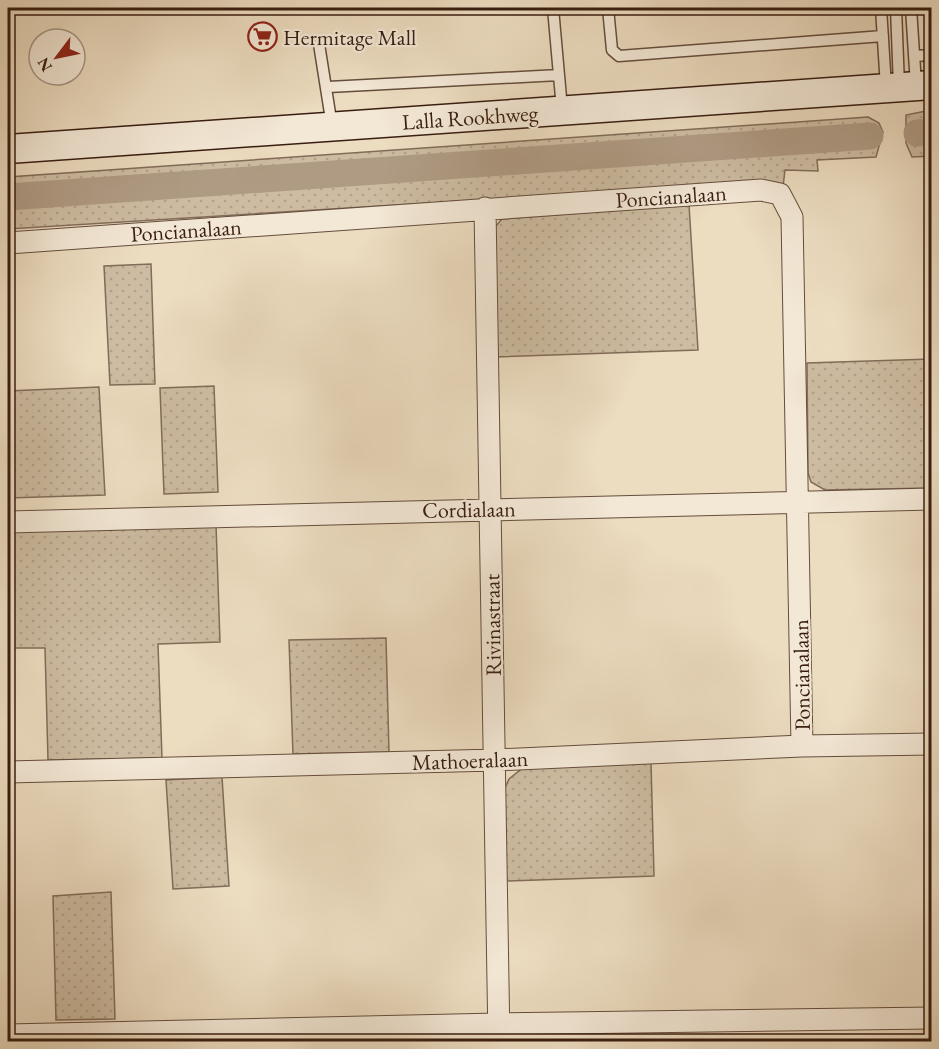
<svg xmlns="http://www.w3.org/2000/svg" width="939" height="1049" font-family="'EB Garamond',serif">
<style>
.grass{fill:url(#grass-dots);stroke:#826c59;stroke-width:1.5}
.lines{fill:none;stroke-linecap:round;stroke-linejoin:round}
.canal{stroke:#af9b84;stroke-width:27}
.lane-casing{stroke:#654d3c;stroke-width:13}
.street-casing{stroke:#654d3c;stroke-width:23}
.secondary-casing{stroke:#381d10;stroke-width:31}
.lane{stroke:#f3e8d6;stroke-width:10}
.street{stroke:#f3e8d6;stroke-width:21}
.secondary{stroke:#f3e8d6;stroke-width:28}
.labels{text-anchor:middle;stroke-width:4.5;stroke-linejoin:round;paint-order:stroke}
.poi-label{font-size:22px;fill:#381d10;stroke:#f3e8d6;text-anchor:start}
.street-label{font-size:22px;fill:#381d10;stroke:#f3e8d6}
</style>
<defs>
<pattern id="grass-dots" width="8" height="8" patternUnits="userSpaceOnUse" patternTransform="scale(1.5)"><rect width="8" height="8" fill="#cdbca2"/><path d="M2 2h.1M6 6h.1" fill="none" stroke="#b1a18a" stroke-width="1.8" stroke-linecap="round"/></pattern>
</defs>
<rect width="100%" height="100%" fill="#ecdcc0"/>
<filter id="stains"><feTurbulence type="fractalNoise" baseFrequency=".00333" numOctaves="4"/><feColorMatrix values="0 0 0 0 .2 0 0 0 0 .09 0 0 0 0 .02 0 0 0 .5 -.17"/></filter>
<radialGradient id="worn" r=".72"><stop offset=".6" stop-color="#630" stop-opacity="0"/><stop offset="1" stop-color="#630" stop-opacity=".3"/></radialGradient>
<!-- grass -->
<path class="grass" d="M 931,110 L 931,156 L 912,157 L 906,143 L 906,115 Z
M 868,117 L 879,123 L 883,132 L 876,157 L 817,160 L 818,171 L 785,170 L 783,187 L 771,182 L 8,229 L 8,177 Z
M 689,205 L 698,350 L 496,357 L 495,227 L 502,219 Z
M 151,264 L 155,384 L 110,385 L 104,266 Z
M 931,359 L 931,488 L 825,490 L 811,482 L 808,473 L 807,363 Z
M 214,386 L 218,492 L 164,494 L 160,388 Z
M 99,387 L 105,495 L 8,498 L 8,391 Z
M 216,525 L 220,642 L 158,644 L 162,758 L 48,760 L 45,648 L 8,648 L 8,531 Z
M 386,638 L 389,752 L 293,754 L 289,640 Z
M 651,763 L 654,876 L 506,881 L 505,788 L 509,779 L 525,766 Z
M 222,777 L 229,886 L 173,889 L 166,780 Z
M 111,892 L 115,1019 L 56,1020 L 53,896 Z"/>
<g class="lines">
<!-- canal -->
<path class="canal" d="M 917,133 L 932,132
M 8,197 L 870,136"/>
<defs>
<path id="lane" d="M 553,8 L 562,109
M 608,8 L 612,50 L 619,56 L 883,36
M 881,8 L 886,87
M 896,8 L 899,86
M 911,8 L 916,85
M 319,44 L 332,126
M 914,56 L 932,55
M 328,87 L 559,75"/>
<path id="street" d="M 485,208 L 499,1042
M 8,243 L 761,190 L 780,194 L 792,217 L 802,746
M 8,522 L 932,499
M 8,772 L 496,760 L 802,746 L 932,744
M 8,1035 L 498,1024 L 932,1018"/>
<path id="secondary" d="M 8,149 L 932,85"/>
</defs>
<!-- lane casing -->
<use href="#lane" class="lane-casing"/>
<!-- street casing -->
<use href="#street" class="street-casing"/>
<!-- secondary casing -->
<use href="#secondary" class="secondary-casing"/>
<!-- lane -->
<use href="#lane" class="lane"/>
<!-- street -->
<use href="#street" class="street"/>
<!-- secondary -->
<use href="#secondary" class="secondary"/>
</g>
<!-- icons -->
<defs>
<symbol id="supermarket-ring" viewBox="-11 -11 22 22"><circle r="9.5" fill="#f3e8d6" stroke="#8f2418" stroke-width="1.5"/><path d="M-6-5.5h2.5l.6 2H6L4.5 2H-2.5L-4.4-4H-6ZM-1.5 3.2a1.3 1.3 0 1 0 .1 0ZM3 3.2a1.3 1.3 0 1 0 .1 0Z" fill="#8f2418"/></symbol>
</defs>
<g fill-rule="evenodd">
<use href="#supermarket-ring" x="246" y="20" width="33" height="33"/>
</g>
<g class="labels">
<!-- poi labels -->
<g class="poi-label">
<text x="283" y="45">Hermitage Mall</text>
</g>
<!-- street labels -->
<g class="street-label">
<text transform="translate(470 117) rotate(-4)" y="8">Lalla Rookhweg</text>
<text transform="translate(671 196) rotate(-4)" y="8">Poncianalaan</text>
<text transform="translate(186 230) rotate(-4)" y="8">Poncianalaan</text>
<text transform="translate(469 509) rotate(-1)" y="8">Cordialaan</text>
<text transform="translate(492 625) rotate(-91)" y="8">Rivinastraat</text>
<text transform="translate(801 675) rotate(-91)" y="8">Poncianalaan</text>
<text transform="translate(470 760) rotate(-2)" y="8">Mathoeralaan</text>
</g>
</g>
<!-- margin -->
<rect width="939" height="1049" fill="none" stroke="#ecdcc0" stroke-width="30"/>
<rect x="9" y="9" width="921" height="1031" fill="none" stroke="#381d10" stroke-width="3"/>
<rect x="15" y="15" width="909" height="1019" fill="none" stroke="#381d10" stroke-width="1.5"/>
<!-- north arrow -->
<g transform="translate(57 57) rotate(238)"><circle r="28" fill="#f3e8d6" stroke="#a89787" stroke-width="1.5"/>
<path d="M0-4.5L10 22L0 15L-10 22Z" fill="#8f2418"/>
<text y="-9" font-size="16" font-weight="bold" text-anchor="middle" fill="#381d10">N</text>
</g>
<rect width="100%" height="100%" filter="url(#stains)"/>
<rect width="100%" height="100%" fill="url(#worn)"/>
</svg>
